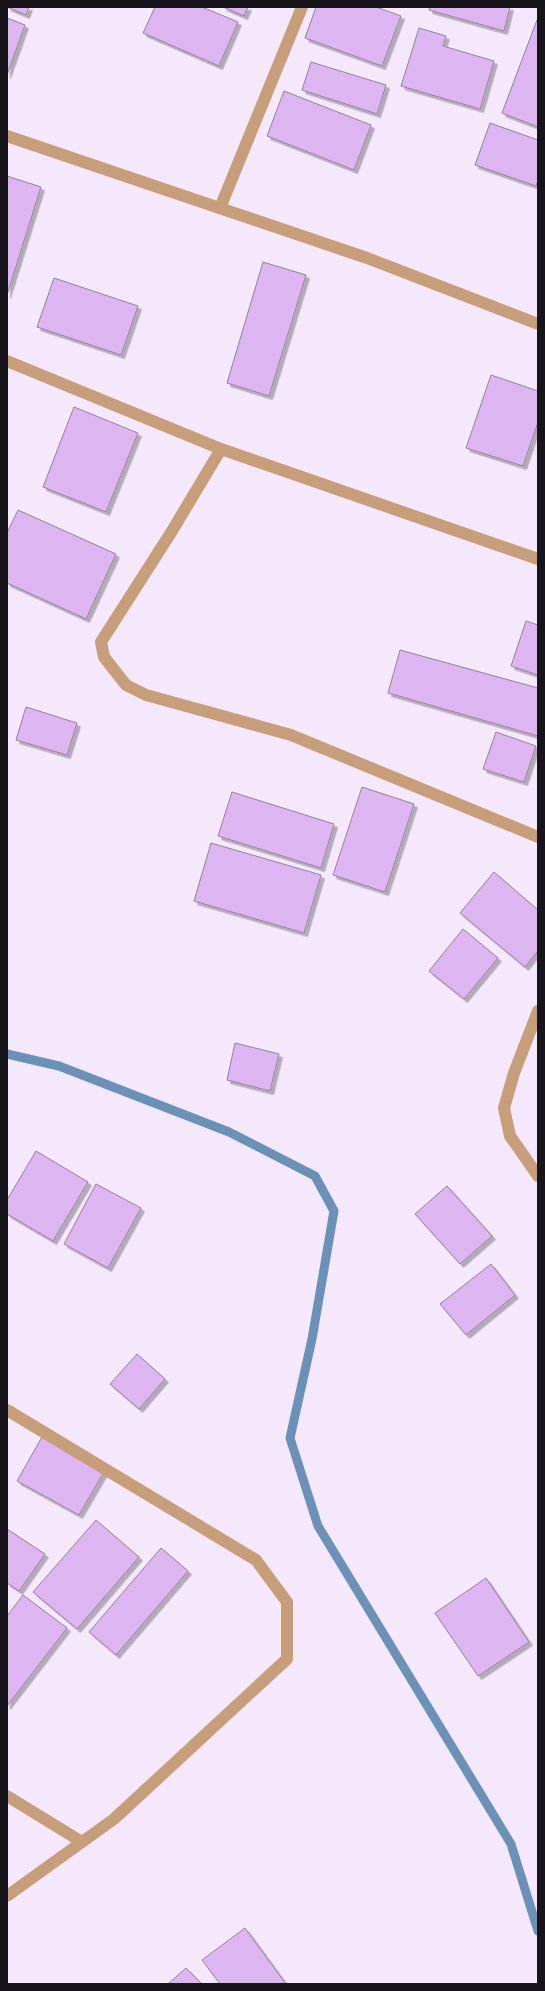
<svg xmlns="http://www.w3.org/2000/svg" width="545" height="1991" font-family="Overpass,sans-serif">
<style>
.lines{fill:none;stroke-linecap:round;stroke-linejoin:round}
.stream{stroke:#6b91b7;stroke-width:9}
.building{fill:#ddb5f1;stroke:#908396;filter:url(#shadow)}
.minor{stroke:#c69e7a;stroke-width:12}
</style>
<defs>
<filter id="shadow"><feDropShadow dx="3.5" dy="3.5" stdDeviation="0" flood-color="#0004"/></filter>
</defs>
<rect width="100%" height="100%" fill="#f5e7fc"/>
<g class="lines">
<!-- stream -->
<path class="stream" d="M 7,1054 L 59,1066 L 229,1132 L 315,1176 L 334,1211 L 312,1339 L 290,1438 L 318,1526 L 511,1844 L 538,1931"/>
</g>
<!-- building -->
<path class="building" d="M 7,7 L 29,7 L 26,15 Z
M 155,7 L 202,7 L 238,22 L 219,66 L 143,33 Z
M 223,7 L 248,7 L 244,16 Z
M 316,7 L 376,7 L 401,16 L 382,66 L 305,38 Z
M 430,7 L 510,7 L 504,31 L 429,10 Z
M 7,18 L 25,25 L 7,75 Z
M 537,20 L 538,20 L 538,127 L 502,113 Z
M 419,28 L 446,36 L 443,46 L 494,61 L 480,109 L 401,86 Z
M 311,62 L 386,85 L 377,114 L 302,90 Z
M 284,91 L 371,125 L 354,170 L 267,136 Z
M 490,123 L 538,140 L 538,180 L 536,186 L 475,165 Z
M 7,176 L 41,187 L 7,295 Z
M 263,262 L 306,275 L 269,396 L 227,383 Z
M 54,278 L 138,306 L 121,355 L 37,327 Z
M 491,375 L 538,391 L 538,422 L 523,466 L 466,448 Z
M 74,407 L 138,433 L 106,512 L 43,487 Z
M 18,510 L 116,554 L 86,619 L 7,583 L 7,533 Z
M 526,621 L 538,625 L 538,675 L 511,666 Z
M 400,650 L 538,688 L 538,736 L 388,693 Z
M 26,707 L 77,723 L 67,755 L 16,740 Z
M 496,732 L 536,746 L 524,782 L 483,769 Z
M 362,787 L 414,804 L 385,892 L 333,875 Z
M 232,792 L 334,824 L 321,868 L 218,836 Z
M 211,843 L 321,875 L 304,933 L 194,901 Z
M 494,872 L 538,910 L 538,951 L 525,967 L 460,913 Z
M 463,929 L 498,958 L 464,999 L 429,971 Z
M 235,1043 L 279,1054 L 270,1091 L 227,1080 Z
M 36,1151 L 88,1182 L 53,1241 L 7,1214 L 7,1200 Z
M 96,1184 L 141,1208 L 108,1268 L 64,1244 Z
M 447,1186 L 492,1236 L 460,1264 L 415,1214 Z
M 491,1264 L 515,1295 L 466,1335 L 440,1304 Z
M 137,1354 L 165,1379 L 139,1409 L 110,1384 Z
M 42,1437 L 104,1472 L 79,1515 L 17,1481 Z
M 96,1520 L 139,1557 L 77,1629 L 33,1592 Z
M 7,1529 L 45,1554 L 19,1591 L 7,1583 Z
M 161,1548 L 188,1571 L 116,1655 L 89,1632 Z
M 486,1578 L 529,1642 L 478,1676 L 435,1613 Z
M 23,1595 L 67,1628 L 7,1706 L 7,1616 Z
M 245,1928 L 286,1984 L 220,1984 L 202,1960 Z
M 186,1968 L 202,1984 L 168,1984 Z"/>
<g class="lines">
<!-- minor -->
<path class="minor" d="M 7,136 L 367,258 L 538,324
M 220,208 L 302,7
M 7,361 L 221,449 L 538,559
M 221,449 L 172,531 L 101,642 L 104,657 L 126,685 L 146,695 L 291,735 L 538,837
M 538,1011 L 514,1073 L 504,1108 L 510,1136 L 538,1176
M 7,1410 L 256,1560 L 287,1602 L 287,1659 L 114,1819 L 7,1896
M 7,1796 L 82,1842"/>
</g>
<!-- border -->
<rect width="545" height="1991" fill="none" stroke="#18141b" stroke-width="16"/>
</svg>
